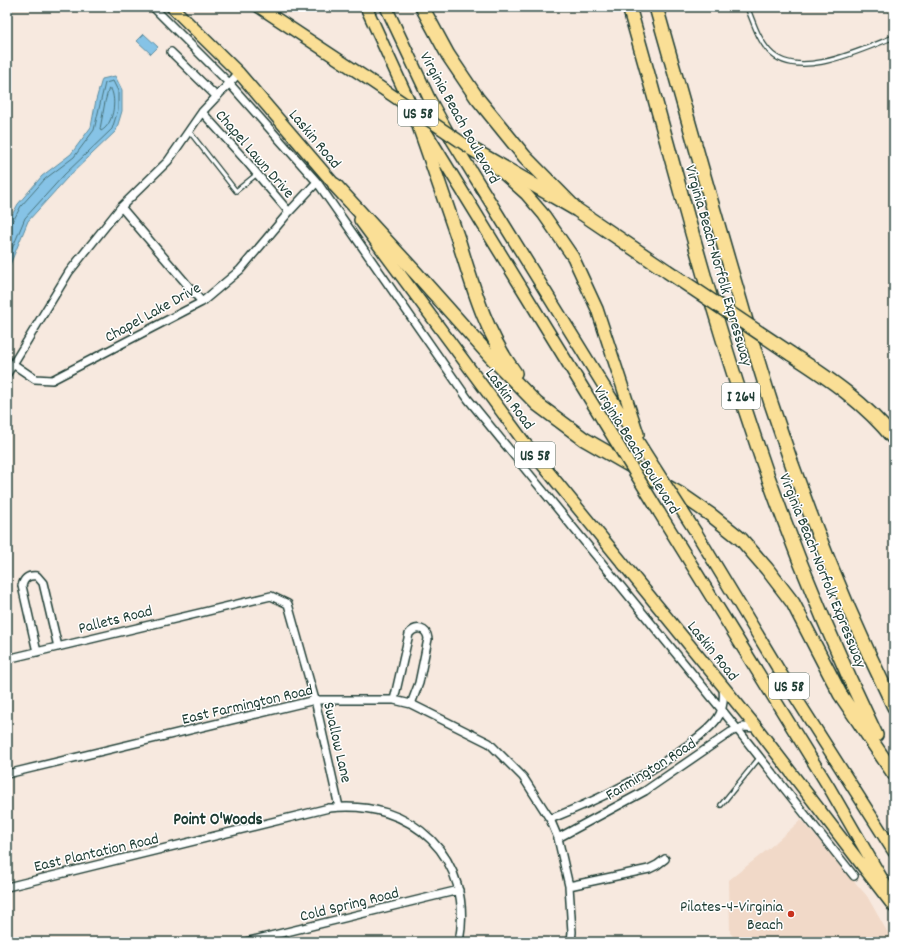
<svg xmlns="http://www.w3.org/2000/svg" width="901" height="949" font-family="Dekko,sans-serif">
<style>
.built{fill:#f1d9c8}
.water{fill:#86c3e6;stroke:#5d8d9f}
.lines{fill:none;stroke-linecap:round;stroke-linejoin:round}
.shore{stroke:#48737b;stroke-width:1}
.lane-casing{stroke:#1f3d34;stroke-width:6}
.street-casing{stroke:#1f3d34;stroke-width:10}
.primary-casing{stroke:#1f3d34;stroke-width:14}
.highway-casing{stroke:#1f3d34;stroke-width:16}
.lane{stroke:#fff;stroke-width:3.5}
.street{stroke:#fff;stroke-width:7}
.primary{stroke:#fadf96;stroke-width:11}
.highway{stroke:#fadf96;stroke-width:13}
.primary-bridge-casing{stroke:#1f3d34;stroke-width:14;stroke-linecap:butt}
.highway-bridge-casing{stroke:#1f3d34;stroke-width:16;stroke-linecap:butt}
.primary-bridge{stroke:#fadf96;stroke-width:11}
.highway-bridge{stroke:#fadf96;stroke-width:13}
.poi-dot{fill:#c8321e;stroke:#fff;stroke-width:1.5}
.labels{text-anchor:middle;stroke-width:3;stroke-linejoin:round;paint-order:stroke}
.shield{fill:#fff;stroke:#627771;stroke-width:1}
.shield-label{font-size:15px;font-weight:bold;fill:#1f3d34}
.street-label{font-size:16px;fill:#1f3d34;stroke:#fff}
.poi-label{font-size:16px;fill:#1f3d34;stroke:#fff;text-anchor:end}
.neighbourhood-label{font-size:17px;font-weight:bold;fill:#1f3d34;stroke:#fff}
</style>
<rect width="100%" height="100%" fill="#f7e9df"/>
<filter id="ink" filterUnits="userSpaceOnUse"><feTurbulence type="fractalNoise" baseFrequency=".025" numOctaves="2"/><feDisplacementMap in="SourceGraphic" scale="8" xChannelSelector="R" yChannelSelector="G"/><feConvolveMatrix kernelMatrix="1 2 1 2 8 2 1 2 1" color-interpolation-filters="sRGB"/></filter>
<g filter="url(#ink)">
<!-- built -->
<path class="built" d="M 801,820 L 867,896 L 893,942 L 732,942 L 731,940 L 734,937 L 730,933 L 729,880 L 767,850 Z"/>
<!-- water -->
<path class="water" d="M 144,34 L 158,47 L 151,54 L 137,41 Z
M 115,76 L 122,90 L 122,111 L 116,131 L 67,178 L 28,221 L 7,272 L 7,224 L 18,204 L 42,176 L 71,154 L 91,127 L 96,100 L 102,79 Z"/>
<g class="lines">
<!-- shore -->
<path class="shore" d="M 109,89 L 111,89 C 117,101 113,125 101,131 L 100,129 L 105,102 Z
M 7,225 L 12,223 L 21,206 L 45,179 L 74,157 L 94,130 L 105,83 L 113,81 L 118,91 L 118,110 L 112,129 L 64,175 L 25,218 L 7,261"/>
<defs>
<path id="lane" d="M 747,7 C 753,21 758,39 769,51 C 797,82 863,49 894,37
M 189,131 L 236,191 L 257,174
M 721,805 L 760,757"/>
<path id="street" d="M 153,7 L 229,83 L 317,182 L 468,399 L 722,710 L 854,876
M 171,52 L 217,97
M 202,112 L 247,162 L 289,212
M 121,207 L 202,302
M 13,364 L 35,379 L 52,380 L 202,302 L 240,270 L 289,212 L 317,182
M 7,374 L 69,272 L 121,207 L 168,161 L 202,112 L 239,73
M 37,652 L 22,586 C 24,578 28,575 37,576 L 43,583 L 58,647
M 7,659 L 271,596 L 288,604 L 315,700 L 339,807
M 394,700 L 409,634 C 416,625 427,628 428,639 L 419,683 L 411,704
M 7,774 L 315,700 L 394,700 L 411,704 L 489,743 L 523,777 L 550,819 L 558,838 L 569,886 L 572,932 L 571,942
M 550,819 C 598,800 644,778 685,747 C 696,739 709,730 717,719 C 724,710 724,698 723,687
M 558,838 L 645,791 L 731,732 L 743,727 L 757,728
M 569,886 L 649,869 L 657,865 L 665,859
M 7,887 L 329,808 C 412,798 475,858 459,942
M 245,942 L 459,890"/>
<path id="primary" d="M 172,7 L 239,73 L 340,191
M 259,7 L 365,77
M 366,7 L 414,112
M 386,7 L 429,98 L 452,140 L 642,448
M 423,127 L 602,419
M 497,168 L 526,194 L 544,215 L 573,257 L 597,309 L 638,434
M 360,220 L 524,442 L 757,728 L 894,907
M 659,512 L 830,789 L 889,891
M 697,534 L 791,690 L 894,852"/>
<path id="highway" d="M 422,7 L 448,55 L 477,98 L 525,157 L 577,210
M 629,7 C 668,142 702,279 746,412 C 782,523 826,631 876,735
M 656,7 C 684,105 711,203 740,300 C 750,335 760,369 771,403 C 805,507 846,609 894,707
M 414,112 C 430,156 444,199 459,242 C 473,287 486,334 515,373
M 470,148 L 577,210 L 667,271
M 335,185 L 415,272 L 490,356 L 537,404 L 584,439 L 685,497 L 711,515 L 741,539 L 767,569 L 793,603 L 840,694 L 894,774
M 791,354 C 830,379 865,403 894,439"/>
</defs>
<!-- lane casing -->
<use href="#lane" class="lane-casing"/>
<!-- street casing -->
<use href="#street" class="street-casing"/>
<!-- primary casing -->
<use href="#primary" class="primary-casing"/>
<!-- highway casing -->
<use href="#highway" class="highway-casing"/>
<!-- lane -->
<use href="#lane" class="lane"/>
<!-- street -->
<use href="#street" class="street"/>
<!-- primary -->
<use href="#primary" class="primary"/>
<!-- highway -->
<use href="#highway" class="highway"/>
<defs>
<path id="primary-bridge" d="M 365,77 L 470,148
M 602,419 L 659,512
M 642,448 L 697,534"/>
<path id="highway-bridge" d="M 667,271 L 791,354"/>
</defs>
<!-- primary-bridge casing -->
<use href="#primary-bridge" class="primary-bridge-casing"/>
<!-- highway-bridge casing -->
<use href="#highway-bridge" class="highway-bridge-casing"/>
<!-- primary-bridge -->
<use href="#primary-bridge" class="primary-bridge"/>
<!-- highway-bridge -->
<use href="#highway-bridge" class="highway-bridge"/>
</g>
</g>
<!-- markers -->
<circle class="poi-dot" cx="791" cy="914" r="4"/>
<g class="labels">
<!-- shield labels -->
<g class="shield">
<rect x="398" y="100" width="40" height="26" rx="3"/>
<rect x="722" y="383" width="38" height="26" rx="3"/>
<rect x="515" y="442" width="40" height="26" rx="3"/>
<rect x="769" y="673" width="40" height="26" rx="3"/>
</g>
<g class="shield-label">
<text x="418" y="118">US 58</text>
<text x="741" y="401">I 264</text>
<text x="535" y="460">US 58</text>
<text x="789" y="691">US 58</text>
</g>
<!-- street labels -->
<g class="street-label">
<text transform="translate(461 117) rotate(61)" y="6">Virginia Beach Boulevard</text>
<text transform="translate(316 138) rotate(50)" y="6">Laskin Road</text>
<text transform="translate(256 153) rotate(49)" y="6">Chapel Lawn Drive</text>
<text transform="translate(720 265) rotate(74)" y="6">Virginia Beach-Norfolk Expressway</text>
<text transform="translate(152 311) rotate(-29)" y="6">Chapel Lake Drive</text>
<text transform="translate(511 398) rotate(54)" y="6">Laskin Road</text>
<text transform="translate(638 449) rotate(58)" y="6">Virginia Beach Boulevard</text>
<text transform="translate(824 570) rotate(68)" y="6">Virginia Beach-Norfolk Expressway</text>
<text transform="translate(115 618) rotate(-14)" y="6">Pallets Road</text>
<text transform="translate(714 650) rotate(51)" y="6">Laskin Road</text>
<text transform="translate(247 703) rotate(-13)" y="6">East Farmington Road</text>
<text transform="translate(339 742) rotate(77)" y="6">Swallow Lane</text>
<text transform="translate(650 768) rotate(-32)" y="6">Farmington Road</text>
<text transform="translate(96 851) rotate(-13)" y="6">East Plantation Road</text>
<text transform="translate(349 903) rotate(-14)" y="6">Cold Spring Road</text>
</g>
<!-- poi labels -->
<g class="poi-label">
<text x="783" y="911">Pilates-4-Virginia<tspan x="783" dy="18">Beach</tspan></text>
</g>
<!-- neighbourhood labels -->
<g class="neighbourhood-label">
<text x="218" y="824">Point O'Woods</text>
</g>
</g>
<!-- margin -->
<rect width="901" height="949" fill="none" stroke="#fff" stroke-width="24"/>
<rect x="12" y="12" width="877" height="925" fill="none" stroke="#1f3d34" stroke-width="1.5" filter="url(#ink)"/>
</svg>
